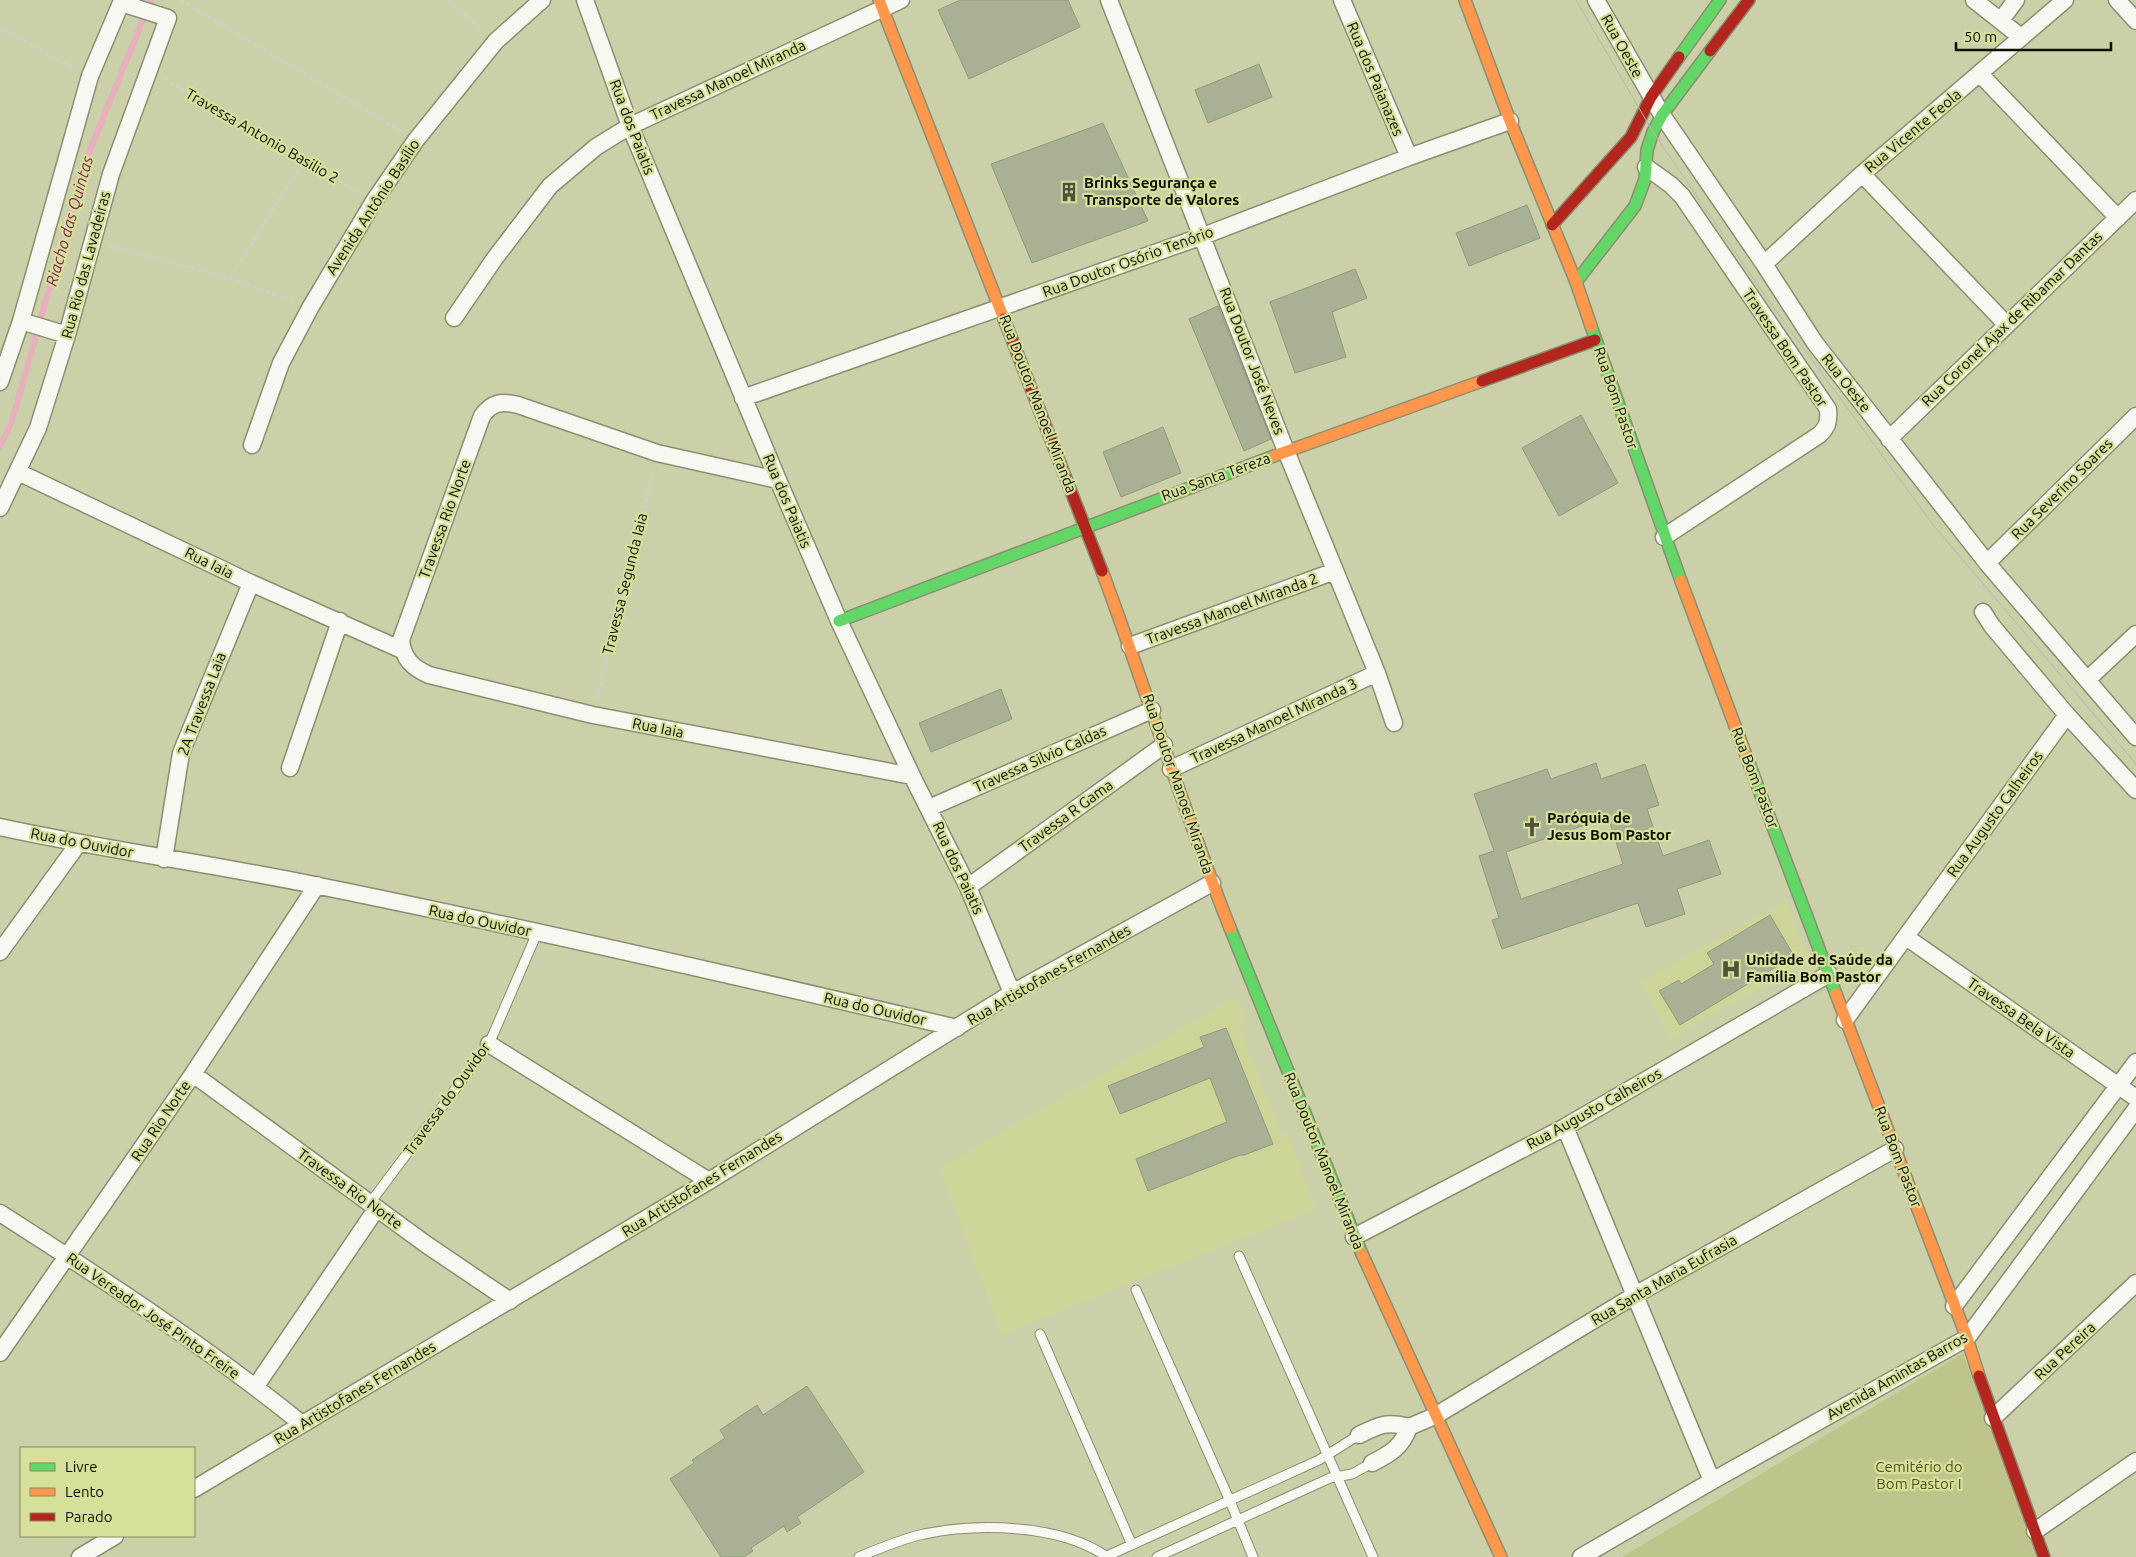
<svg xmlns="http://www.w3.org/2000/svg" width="2136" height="1557" font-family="Ubuntu,sans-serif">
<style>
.built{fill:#ced498}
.green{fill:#bfc58a}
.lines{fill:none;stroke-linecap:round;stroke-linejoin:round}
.stream{stroke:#e8afbd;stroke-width:6}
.building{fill:#a8b194;stroke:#919a7e;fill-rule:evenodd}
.lane-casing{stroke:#8b8e70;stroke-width:11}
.street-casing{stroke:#8b8e70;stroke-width:19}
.fast-casing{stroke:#8b8e70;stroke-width:14}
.slow-casing{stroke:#8b8e70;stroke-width:14}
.jam-casing{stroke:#8b8e70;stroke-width:14}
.path{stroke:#cdcec2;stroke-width:3;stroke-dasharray:4 2.5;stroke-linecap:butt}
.lane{stroke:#f7f8f2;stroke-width:9}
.street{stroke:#f7f8f2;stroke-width:16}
.fast{stroke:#63d668;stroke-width:11}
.slow{stroke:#ff974d;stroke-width:11}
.jam{stroke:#b3261e;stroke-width:11}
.tram{stroke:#b7b8af;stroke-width:1}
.labels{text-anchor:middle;stroke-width:4.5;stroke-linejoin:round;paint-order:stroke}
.street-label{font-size:15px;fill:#0d0e00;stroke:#d8df9a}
.poi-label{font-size:15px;font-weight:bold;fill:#0d0e00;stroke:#d8df9a;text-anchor:start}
.park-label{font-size:15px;fill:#515517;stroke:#d8df9a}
.water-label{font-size:16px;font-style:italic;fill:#7f2152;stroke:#d8df9a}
</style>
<rect width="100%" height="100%" fill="#cbd0a9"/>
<!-- built -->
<path class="built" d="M 1786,901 L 1809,962 L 1670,1038 L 1641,982 Z
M 1236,997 L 1244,1016 L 1240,1027 L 1251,1057 L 1279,1129 L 1289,1138 L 1316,1209 L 1002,1334 L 940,1168 Z"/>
<!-- green -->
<path class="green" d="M 1963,1353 L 2036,1557 L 1622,1557 Z"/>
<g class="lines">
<!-- stream -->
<path class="stream" d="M 0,446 L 12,421 L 84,165 L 151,0"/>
</g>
<!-- building -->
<path class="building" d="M 960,0 L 1068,0 L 1080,27 L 969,79 L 938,10 Z
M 1259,64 L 1272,97 L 1208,123 L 1195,90 Z
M 1103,123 L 1148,221 L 1032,263 L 991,164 Z
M 1527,205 L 1540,238 L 1469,266 L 1456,233 Z
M 1355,269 L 1367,298 L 1332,312 L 1346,357 L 1295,373 L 1270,302 Z
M 1218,306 L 1271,439 L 1244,451 L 1189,319 Z
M 1581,415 L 1618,483 L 1559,516 L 1522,448 Z
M 1163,427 L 1181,473 L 1121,497 L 1103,452 Z
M 1001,689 L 1012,719 L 931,752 L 919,723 Z
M 1596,763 L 1601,779 L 1645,764 L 1659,805 L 1647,809 L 1663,856 L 1709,840 L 1721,874 L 1677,889 L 1685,914 L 1646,927 L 1638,903 L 1502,949 L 1492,920 L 1499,918 L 1479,856 L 1494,851 L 1474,794 L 1547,769 L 1551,779 ZM 1608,817 L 1623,864 L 1521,899 L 1506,852 Z
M 1770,915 L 1794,956 L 1680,1025 L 1659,991 L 1679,980 L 1681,984 L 1714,964 L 1707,953 Z
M 1226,1028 L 1273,1144 L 1244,1155 L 1240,1155 L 1148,1191 L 1136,1159 L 1227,1122 L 1210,1078 L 1120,1114 L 1108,1086 L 1204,1047 L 1200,1037 Z
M 807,1386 L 864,1472 L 797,1517 L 801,1523 L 787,1532 L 784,1526 L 751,1548 L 753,1551 L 744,1557 L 721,1557 L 670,1479 L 694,1463 L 692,1460 L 725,1438 L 720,1430 L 757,1405 L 763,1415 Z"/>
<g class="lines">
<defs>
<path id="lane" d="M 370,1203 L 489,1044 L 537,933
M 1239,1256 L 1373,1557
M 1136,1290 L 1230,1501 L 1253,1557
M 1040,1334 L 1132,1545
M 1107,1556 L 1319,1460 L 1359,1435
M 859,1557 C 880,1548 902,1539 924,1534 C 978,1523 1061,1524 1107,1557
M 1157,1557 L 1330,1478 L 1352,1474 L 1372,1463"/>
<path id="street" d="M 585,0 L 630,126 L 778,480 L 839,621 L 912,776 L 968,887 L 1012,993
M 1109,0 L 1286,451 L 1377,673 L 1394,723
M 1342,0 L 1409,157
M 1596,0 L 1662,115 L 1764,264 L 1815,343 L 1987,563 L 2136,737
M 1974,0 L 2021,37
M 2117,0 L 2136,21
M 2001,20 L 2016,0
M 1980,74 L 2118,218
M 1646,167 L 1671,185 L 1682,196 L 1828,409 C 1829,421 1828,427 1819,435 L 1664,537
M 1862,174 L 2006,324
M 1764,264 L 1862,174 L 2065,0
M 454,318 L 495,258 L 550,186 L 596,147 L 630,126 L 901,0
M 21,321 L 67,335
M 0,382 L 21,321 L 90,76 L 121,3 L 168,18 L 111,174 L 67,335 L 38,428 L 0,508
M 743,398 L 1203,236 L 1409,157 L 1510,121
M 1889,439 L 2136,200
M 252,445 L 281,363 L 310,308 L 374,201 L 416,140 L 496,41 L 542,0
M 18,472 L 251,583 L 402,650
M 778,480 L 657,453 L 518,405 C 502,401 492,402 482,416 L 401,640 C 403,659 413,668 429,675 L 593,715 L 912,776
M 1987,563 L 2136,416
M 1130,646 L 1335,571
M 2087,680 L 2136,634
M 2067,715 L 2136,790
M 290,768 L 340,621
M 1171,769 L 1377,673
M 929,808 L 1152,710
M 0,827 C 106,850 213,864 319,886 C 532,929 745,978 957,1028
M 164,859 L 181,753 L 251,583
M 968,887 L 1164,745
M 1906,937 L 2136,1098
M 0,952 L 78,844
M 1845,1020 L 2067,715 L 1992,626 L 1983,612
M 489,1044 L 709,1181
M 193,1074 L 427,1245 L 510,1301
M 1565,1127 L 1712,1481
M 0,1213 C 103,1279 207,1347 302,1424
M 1354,1237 L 1565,1127 L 1829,974
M 1954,1306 L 2136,1062
M 0,1353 L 193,1074 L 317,885
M 256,1386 L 377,1208
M 1993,1418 L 2136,1283
M 1359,1435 C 1379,1425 1387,1421 1409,1427
M 1372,1463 C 1390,1454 1402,1447 1409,1427 L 1435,1416 L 1635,1295 L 1895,1149
M 194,1489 L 709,1181 L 1012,993 L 1212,883
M 2035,1531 L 2136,1461
M 80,1557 L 115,1536
M 1581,1557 L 1712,1481 L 1967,1338 L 2136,1109"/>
<path id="fast" d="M 1679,57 L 1720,0
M 1576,282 L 1635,206 L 1645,179 L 1647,150 L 1653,132 L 1662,115 L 1710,51
M 1591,326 L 1681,581
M 839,621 L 1274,456
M 1747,758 L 1836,994
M 1230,928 L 1362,1254"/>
<path id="slow" d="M 879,0 L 1004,319
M 1465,0 L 1510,121 L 1576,282 L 1591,326
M 1274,456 L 1482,381
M 1102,571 C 1146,689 1183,810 1230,928
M 1681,581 L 1747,758
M 1836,994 L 1967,1338 L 1979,1376
M 1362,1254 L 1501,1557"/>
<path id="jam" d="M 1710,51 L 1749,0
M 1552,225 L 1631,137 L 1651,97 L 1679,57
M 1004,319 L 1102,571
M 1482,381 L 1595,340
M 1979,1376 L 2044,1557"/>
</defs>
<!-- lane casing -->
<use href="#lane" class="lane-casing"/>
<!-- street casing -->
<use href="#street" class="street-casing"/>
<!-- fast casing -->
<use href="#fast" class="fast-casing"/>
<!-- slow casing -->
<use href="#slow" class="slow-casing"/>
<!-- jam casing -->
<use href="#jam" class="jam-casing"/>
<!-- path -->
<path class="path" d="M 180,0 L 401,131
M 448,0 L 482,29
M 0,28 L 74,68
M 165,79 L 358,192
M 110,246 L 230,278 L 293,302
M 230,278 L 304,160
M 1980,582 L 1980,596
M 597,698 L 653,471"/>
<!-- lane -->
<use href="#lane" class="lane"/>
<!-- street -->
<use href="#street" class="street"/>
<!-- fast -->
<use href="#fast" class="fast"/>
<!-- slow -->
<use href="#slow" class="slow"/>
<!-- jam -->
<use href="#jam" class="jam"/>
<!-- tram -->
<path class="tram" d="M 1576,0 L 1653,132 L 1768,300 L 1934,526 L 2136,764"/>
</g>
<!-- icons -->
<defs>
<symbol id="building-bare" viewBox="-9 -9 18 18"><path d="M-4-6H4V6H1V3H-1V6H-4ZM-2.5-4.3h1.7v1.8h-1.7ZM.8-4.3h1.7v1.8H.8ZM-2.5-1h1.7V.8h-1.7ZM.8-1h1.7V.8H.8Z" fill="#50523b" stroke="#d8df9a" stroke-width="2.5" paint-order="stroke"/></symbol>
<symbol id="church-bare" viewBox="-9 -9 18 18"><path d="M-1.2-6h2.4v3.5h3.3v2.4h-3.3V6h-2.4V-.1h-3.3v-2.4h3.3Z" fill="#50523b" stroke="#d8df9a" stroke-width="2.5" paint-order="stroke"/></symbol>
<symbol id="hospital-bare" viewBox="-9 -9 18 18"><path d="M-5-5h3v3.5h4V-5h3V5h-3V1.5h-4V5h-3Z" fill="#50523b" stroke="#d8df9a" stroke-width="2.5" paint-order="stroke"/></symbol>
</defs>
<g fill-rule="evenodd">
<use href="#building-bare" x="1055" y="178" width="28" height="28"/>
<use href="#church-bare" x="1518" y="813" width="28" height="28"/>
<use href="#hospital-bare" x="1717" y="955" width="28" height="28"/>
</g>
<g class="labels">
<!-- street labels -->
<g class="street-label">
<text transform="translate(1622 46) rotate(61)" y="5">Rua Oeste</text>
<text transform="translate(1375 79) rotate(67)" y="5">Rua dos Paianazes</text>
<text transform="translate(728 80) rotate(-25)" y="5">Travessa Manoel Miranda</text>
<text transform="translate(632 127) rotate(69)" y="5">Rua dos Paiatis</text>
<text transform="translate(1913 131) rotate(-40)" y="5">Rua Vicente Feola</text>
<text transform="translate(262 136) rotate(30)" y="5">Travessa Antonio Basilio 2</text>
<text transform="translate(373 207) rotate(-57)" y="5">Avenida Antônio Basílio</text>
<text transform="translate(1128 262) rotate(-20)" y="5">Rua Doutor Osório Tenório</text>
<text transform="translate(86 265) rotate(-75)" y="5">Rua Rio das Lavadeiras</text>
<text transform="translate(2012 319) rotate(-44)" y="5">Rua Coronel Ajax de Ribamar Dantas</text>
<text transform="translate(1785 348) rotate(56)" y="5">Travessa Bom Pastor</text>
<text transform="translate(1252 361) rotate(69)" y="5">Rua Doutor José Neves</text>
<text transform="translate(1846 383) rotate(52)" y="5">Rua Oeste</text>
<text transform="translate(1616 398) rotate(71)" y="5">Rua Bom Pastor</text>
<text transform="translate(1038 404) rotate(69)" y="5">Rua Doutor Manoel Miranda</text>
<text transform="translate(1216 477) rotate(-20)" y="5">Rua Santa Tereza</text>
<text transform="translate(2062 489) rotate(-45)" y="5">Rua Severino Soares</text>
<text transform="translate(787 501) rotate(67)" y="5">Rua dos Paiatis</text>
<text transform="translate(445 519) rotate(-70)" y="5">Travessa Rio Norte</text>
<text transform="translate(209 563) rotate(26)" y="5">Rua Iaia</text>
<text transform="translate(625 584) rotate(-76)" y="5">Travessa Segunda Iaia</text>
<text transform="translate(1232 609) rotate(-20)" y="5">Travessa Manoel Miranda 2</text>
<text transform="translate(202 704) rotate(-69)" y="5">2A Travessa Laia</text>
<text transform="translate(1274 721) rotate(-25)" y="5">Travessa Manoel Miranda 3</text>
<text transform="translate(658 728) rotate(11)" y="5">Rua Iaia</text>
<text transform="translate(1040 759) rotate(-24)" y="5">Travessa Silvio Caldas</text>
<text transform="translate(1755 778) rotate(69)" y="5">Rua Bom Pastor</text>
<text transform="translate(1178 784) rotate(71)" y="5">Rua Doutor Manoel Miranda</text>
<text transform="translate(1995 814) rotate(-54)" y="5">Rua Augusto Calheiros</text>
<text transform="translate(1066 816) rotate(-36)" y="5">Travessa R Gama</text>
<text transform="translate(82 843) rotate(11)" y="5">Rua do Ouvidor</text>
<text transform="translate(958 868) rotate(65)" y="5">Rua dos Paiatis</text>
<text transform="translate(480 921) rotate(12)" y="5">Rua do Ouvidor</text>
<text transform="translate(1049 975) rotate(-30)" y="5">Rua Artistofanes Fernandes</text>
<text transform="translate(875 1009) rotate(13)" y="5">Rua do Ouvidor</text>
<text transform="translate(2021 1018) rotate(35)" y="5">Travessa Bela Vista</text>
<text transform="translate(447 1099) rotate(-54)" y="5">Travessa do Ouvidor</text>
<text transform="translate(1594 1109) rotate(-29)" y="5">Rua Augusto Calheiros</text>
<text transform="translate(161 1121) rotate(-56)" y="5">Rua Rio Norte</text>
<text transform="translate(1898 1157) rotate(69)" y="5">Rua Bom Pastor</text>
<text transform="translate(1324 1161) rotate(68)" y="5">Rua Doutor Manoel Miranda</text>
<text transform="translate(702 1184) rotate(-32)" y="5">Rua Artistofanes Fernandes</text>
<text transform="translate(350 1189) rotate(36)" y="5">Travessa Rio Norte</text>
<text transform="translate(1664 1280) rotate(-30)" y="5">Rua Santa Maria Eufrasia</text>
<text transform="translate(153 1316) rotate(35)" y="5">Rua Vereador José Pinto Freire</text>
<text transform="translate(2065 1351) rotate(-43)" y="5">Rua Pereira</text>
<text transform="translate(1897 1376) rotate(-30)" y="5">Avenida Amintas Barros</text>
<text transform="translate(355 1393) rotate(-31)" y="5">Rua Artistofanes Fernandes</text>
</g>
<!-- poi labels -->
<g class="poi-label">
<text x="1084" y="188">Brinks Segurança e<tspan x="1084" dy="17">Transporte de Valores</tspan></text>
<text x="1547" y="823">Paróquia de<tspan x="1547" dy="17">Jesus Bom Pastor</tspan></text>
<text x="1746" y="965">Unidade de Saúde da<tspan x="1746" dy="17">Família Bom Pastor</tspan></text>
</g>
<!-- park labels -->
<g class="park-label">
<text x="1919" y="1472">Cemitério do<tspan x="1919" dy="17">Bom Pastor I</tspan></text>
</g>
<!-- water labels -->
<g class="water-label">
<text transform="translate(69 221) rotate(-74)" y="6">Riacho das Quintas</text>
</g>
</g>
<!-- legend -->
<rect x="20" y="1447" width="175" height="90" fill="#d8df9a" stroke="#878b5c"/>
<rect x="30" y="1463" width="25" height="8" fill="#63d668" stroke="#878b5c"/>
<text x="65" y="1472" font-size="15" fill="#0d0e00">Livre</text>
<rect x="30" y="1488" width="25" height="8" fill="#ff974d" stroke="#878b5c"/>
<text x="65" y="1497" font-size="15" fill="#0d0e00">Lento</text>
<rect x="30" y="1513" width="25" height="8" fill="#b3261e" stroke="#878b5c"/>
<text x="65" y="1522" font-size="15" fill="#0d0e00">Parado</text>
<!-- scale -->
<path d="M1956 42v8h155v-8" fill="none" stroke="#0d0e00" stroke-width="2.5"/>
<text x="1964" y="42" font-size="15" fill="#0d0e00" stroke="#d8df9a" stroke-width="4" paint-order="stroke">50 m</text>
</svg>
